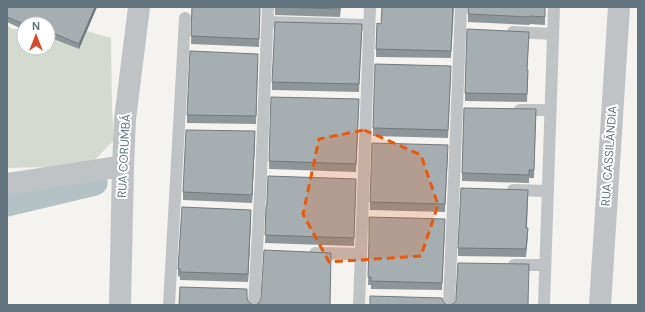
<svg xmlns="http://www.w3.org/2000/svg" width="645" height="312" font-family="'DM Sans',sans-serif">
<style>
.green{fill:#d5dad1}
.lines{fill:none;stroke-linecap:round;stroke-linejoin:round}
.canal{stroke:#b5c2c5;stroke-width:25}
.lane{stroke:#bfc3c6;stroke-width:12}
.street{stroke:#bfc3c6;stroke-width:22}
.wall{fill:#8f9699}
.shaded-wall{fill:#747a7d}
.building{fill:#a6aeb2;stroke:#747a7d}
.marked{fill:#e8590c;fill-opacity:0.2;stroke:#e8590c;stroke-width:3;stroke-dasharray:8 5;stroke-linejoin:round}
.labels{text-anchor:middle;stroke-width:4;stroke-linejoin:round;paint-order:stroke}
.street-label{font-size:12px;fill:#64757f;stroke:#fff}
</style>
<rect width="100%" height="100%" fill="#f4f3f0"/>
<!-- green -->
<path class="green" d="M 7,26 L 13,29 L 24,30 L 24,48 L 48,48 L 48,37 L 79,49 L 87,31 L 111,38 L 112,110 L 114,140 L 89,166 L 7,168 Z"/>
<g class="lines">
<!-- canal -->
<path class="canal" d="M 7,204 L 95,183"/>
<!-- lane -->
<path class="lane" d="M 268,22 L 367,25
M 513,32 L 553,34
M 520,110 L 551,110
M 513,190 L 548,191
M 315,253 L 361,254
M 514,265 L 545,265
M 169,305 L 185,18
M 254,305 L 261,176 L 268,7
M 359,305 L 370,7
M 449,305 L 461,7
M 544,305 L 554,7"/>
<!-- street -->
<path class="street" d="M 7,184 L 123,166
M 120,305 L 123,166 L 125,119 L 139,7
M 600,305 L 619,7"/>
</g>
<!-- wall -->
<path class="wall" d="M 7,7 L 97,7 L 79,49 L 48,37 L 48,24 L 24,24 L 24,30 L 7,22 Z
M 192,7 L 260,7 L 259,47 L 191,44 Z
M 275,7 L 341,7 L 340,17 L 275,15 Z
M 454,7 L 451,58 L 376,57 L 376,49 L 381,24 Z
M 468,7 L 545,7 L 545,25 L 530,24 L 529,25 L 468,22 Z
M 362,32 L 359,92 L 272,90 L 272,82 Z
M 529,40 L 527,70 L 528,78 L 527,102 L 465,101 L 465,93 Z
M 258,62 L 256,124 L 187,123 L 187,115 Z
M 451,73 L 448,138 L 373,136 L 373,128 Z
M 359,107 L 356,172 L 269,169 L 269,161 Z
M 536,109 L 534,178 L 529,178 L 529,183 L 462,181 L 462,173 Z
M 255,139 L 252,203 L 183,200 L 183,192 Z
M 448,153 L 445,212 L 370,210 L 370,202 Z
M 356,179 L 354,246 L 265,243 L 267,200 Z
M 528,198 L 527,228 L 528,236 L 526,257 L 458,256 L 458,248 Z
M 251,218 L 248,282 L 180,280 L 180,277 L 178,276 L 178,269 Z
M 445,227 L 442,290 L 371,289 L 371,285 L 368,285 L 369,249 L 369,241 Z"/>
<!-- shaded-wall -->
<path class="shaded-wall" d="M 95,7 L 97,7 L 79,49 L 79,44 Z
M 255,131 L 255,139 L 252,203 L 252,195 Z
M 251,210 L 251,218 L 248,282 L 248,274 Z"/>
<!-- building -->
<path class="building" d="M 7,7 L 95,7 L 79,44 L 48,31 L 48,24 L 30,24 L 26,22 L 26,24 L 24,24 L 7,17 Z
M 192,7 L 260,7 L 259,39 L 191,36 Z
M 279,7 L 341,7 L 340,9 Z
M 382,7 L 453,7 L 451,51 L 376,49 L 377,23 L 381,24 Z
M 468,7 L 545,7 L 545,17 L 530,16 L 529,17 L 468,14 Z
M 275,22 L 362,24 L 359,84 L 272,82 Z
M 467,29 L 529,32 L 527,70 L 528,70 L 527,94 L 465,93 Z
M 190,51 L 258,54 L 256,116 L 187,115 Z
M 375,64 L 451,66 L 448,130 L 373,128 Z
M 271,97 L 359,99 L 356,164 L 269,161 Z
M 464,108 L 536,109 L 534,170 L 529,170 L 529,175 L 462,173 Z
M 186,130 L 255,131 L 252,195 L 183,192 Z
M 372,143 L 448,145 L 445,204 L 370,202 Z
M 268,176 L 356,179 L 354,238 L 265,235 L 266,207 L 267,204 L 267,200 Z
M 461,188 L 528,190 L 526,228 L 528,228 L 526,249 L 458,248 Z
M 182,207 L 251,210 L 248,274 L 180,272 L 180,269 L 178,269 Z
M 369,217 L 445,219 L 442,283 L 371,281 L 371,277 L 368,277 L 369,241 Z
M 264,250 L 331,253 L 330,305 L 179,305 L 180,287 L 247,289 L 247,297 L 248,301 L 250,303 L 253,305 L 258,304 L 260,301 L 261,298 Z
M 458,263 L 529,264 L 528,305 L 370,305 L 370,296 L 442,298 L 443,301 L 445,304 L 449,305 L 453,304 L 456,301 L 456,297 Z"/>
<!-- marked area -->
<path class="marked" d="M 364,130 L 421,155 L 438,205 L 421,256 L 329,262 L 303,214 L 319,139 Z"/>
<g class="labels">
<!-- street labels -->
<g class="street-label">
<text transform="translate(124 156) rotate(-87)" y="4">RUA CORUMBÁ</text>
<text transform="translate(609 156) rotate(-86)" y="4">RUA CASSILÂNDIA</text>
</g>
</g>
<!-- border -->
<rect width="645" height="312" fill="none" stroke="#64757f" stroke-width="16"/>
<!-- north arrow -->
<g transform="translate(36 36)"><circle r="19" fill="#ffffff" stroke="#c1c8cc"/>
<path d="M0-3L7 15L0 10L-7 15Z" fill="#d7492c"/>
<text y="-6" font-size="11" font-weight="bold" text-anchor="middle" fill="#64757f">N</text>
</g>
</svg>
